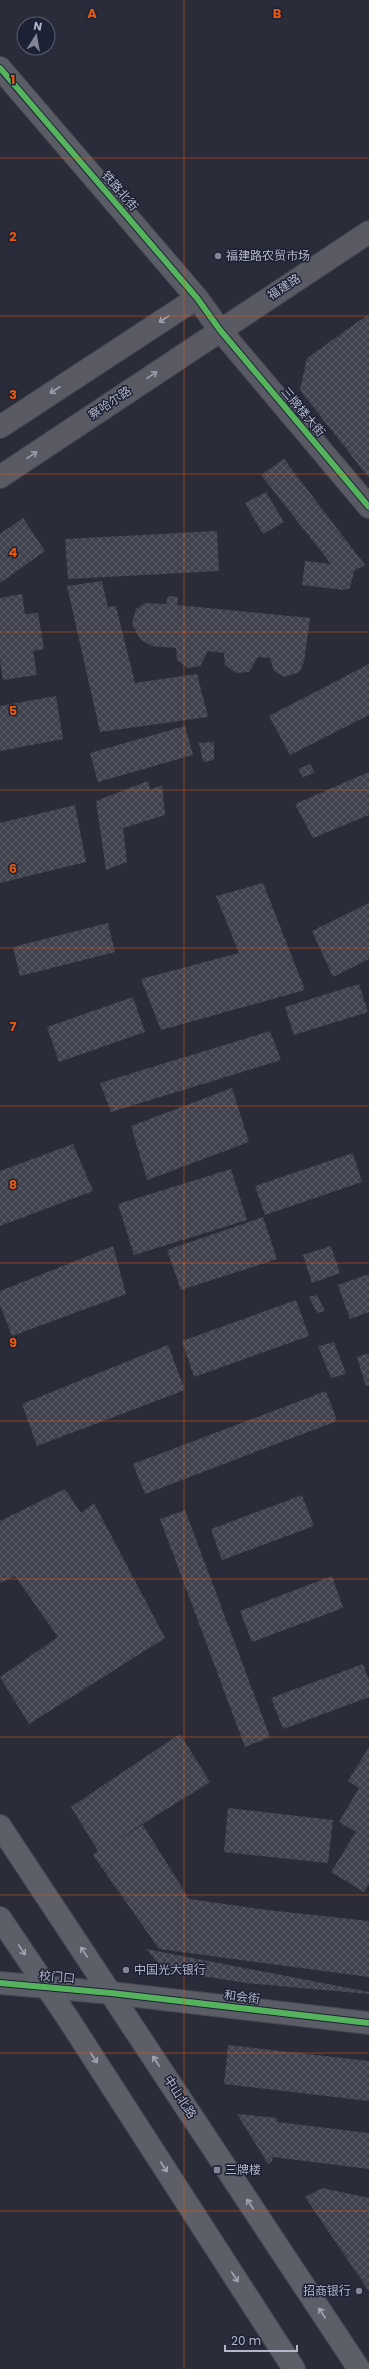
<svg xmlns="http://www.w3.org/2000/svg" width="369" height="2369" font-family="Poppins,'Noto Sans SC',sans-serif">
<style>
.building{fill:url(#building-cross-hatch)}
.lines{fill:none;stroke-linecap:round;stroke-linejoin:round}
.street-casing{stroke:#454750;stroke-width:24}
.secondary-casing{stroke:#454750;stroke-width:24}
.primary-casing{stroke:#454753;stroke-width:24}
.street{stroke:#5a5c66;stroke-width:22}
.secondary{stroke:#595a64;stroke-width:22}
.primary{stroke:#5c5e68;stroke-width:22}
.cycleway-casing{stroke:#1d2134;stroke-width:8}
.cycleway{stroke:#56b35d;stroke-width:6}
.oneway{stroke:#9da0b0}
.oneway2{stroke:#a2a5b6}
.grid{fill:none;stroke:#e8590c;stroke-width:1;stroke-opacity:0.55}
.poi-dot{fill:#848697;stroke:#1d2134;stroke-width:1.5}
.labels{text-anchor:middle;stroke-width:3;stroke-linejoin:round;paint-order:stroke}
.street-label{font-size:12px;fill:#b4b7c9;stroke:#1d2134}
.poi-label{font-size:12px;fill:#b4b7c9;stroke:#1d2134;text-anchor:start}
.grid-label{font-size:13px;text-anchor:middle;font-weight:bold;fill:#e8590c;stroke:#1d2134;stroke-width:3;stroke-linejoin:round;paint-order:stroke}
</style>
<defs>
<pattern id="building-cross-hatch" width="8" height="8" patternUnits="userSpaceOnUse"><rect width="8" height="8" fill="#40424e"/><path d="M0 0l8 8M0 8l8-8" fill="none" stroke="#595b66"/></pattern>
</defs>
<rect width="100%" height="100%" fill="#2a2c39"/>
<!-- building -->
<path class="building" d="M 369,314 L 369,478 L 300,390 L 307,358 Z
M 284,459 L 365,565 L 354,571 L 350,588 L 344,590 L 302,585 L 305,561 L 331,564 L 261,475 Z
M 266,492 L 284,522 L 263,534 L 245,503 Z
M 23,518 L 45,551 L 0,583 L 0,534 Z
M 217,531 L 219,571 L 68,579 L 65,539 Z
M 102,581 L 108,607 L 116,606 L 135,683 L 197,674 L 208,717 L 100,732 L 67,586 Z
M 22,594 L 25,614 L 38,613 L 44,649 L 33,651 L 37,675 L 3,680 L 0,660 L 0,598 Z
M 168,596 L 178,597 L 177,605 L 310,618 L 304,662 L 299,672 L 285,677 L 274,671 L 270,658 L 258,657 L 249,672 L 236,673 L 225,665 L 224,653 L 208,651 L 200,666 L 188,668 L 177,660 L 176,648 L 152,646 L 140,639 L 132,624 L 136,609 L 145,603 L 166,604 Z
M 369,664 L 369,715 L 290,755 L 269,716 Z
M 56,696 L 63,739 L 0,751 L 0,706 Z
M 185,726 L 193,755 L 98,782 L 90,753 Z
M 214,742 L 214,760 L 203,762 L 199,743 Z
M 310,764 L 315,773 L 303,777 L 298,769 Z
M 369,772 L 369,815 L 313,838 L 295,804 Z
M 148,781 L 150,790 L 162,785 L 165,815 L 123,828 L 127,862 L 106,870 L 96,801 Z
M 75,805 L 86,862 L 0,883 L 0,823 Z
M 263,883 L 305,990 L 161,1030 L 141,979 L 239,953 L 216,896 Z
M 369,903 L 369,959 L 333,977 L 312,931 Z
M 108,923 L 115,952 L 20,976 L 13,947 Z
M 359,984 L 368,1012 L 294,1035 L 285,1007 Z
M 133,997 L 145,1032 L 59,1062 L 47,1027 Z
M 270,1031 L 281,1060 L 111,1112 L 100,1083 Z
M 232,1088 L 249,1142 L 147,1180 L 131,1126 Z
M 73,1144 L 93,1191 L 0,1226 L 0,1171 Z
M 353,1153 L 362,1182 L 265,1215 L 255,1186 Z
M 231,1169 L 247,1220 L 134,1255 L 118,1204 Z
M 263,1217 L 277,1259 L 181,1290 L 167,1250 Z
M 113,1246 L 126,1294 L 12,1336 L 0,1305 L 0,1291 Z
M 331,1246 L 340,1273 L 312,1283 L 303,1255 Z
M 369,1274 L 369,1312 L 350,1319 L 338,1285 Z
M 317,1295 L 325,1311 L 317,1313 L 309,1297 Z
M 296,1300 L 309,1336 L 194,1377 L 182,1341 Z
M 334,1342 L 346,1374 L 331,1378 L 318,1346 Z
M 168,1345 L 185,1390 L 37,1446 L 22,1404 Z
M 369,1353 L 369,1385 L 366,1386 L 357,1357 Z
M 326,1391 L 337,1421 L 145,1494 L 133,1464 Z
M 65,1489 L 81,1513 L 94,1503 L 165,1638 L 29,1724 L 0,1677 L 58,1637 L 15,1576 L 0,1583 L 0,1521 Z
M 302,1495 L 314,1526 L 222,1560 L 211,1529 Z
M 185,1510 L 270,1737 L 245,1747 L 160,1519 Z
M 332,1576 L 343,1608 L 252,1642 L 240,1611 Z
M 363,1664 L 369,1680 L 369,1697 L 283,1729 L 271,1698 Z
M 180,1734 L 210,1782 L 112,1843 L 143,1825 L 189,1899 L 267,1910 L 369,1921 L 369,1977 L 159,1949 L 93,1855 L 98,1851 L 71,1807 Z
M 369,1747 L 369,1884 L 364,1892 L 331,1872 L 356,1832 L 339,1822 L 359,1788 L 348,1781 Z
M 228,1808 L 333,1820 L 328,1863 L 224,1852 Z
M 146,1949 L 369,1992 L 369,1994 L 246,1983 L 164,1970 Z
M 228,2045 L 369,2061 L 369,2101 L 224,2084 Z
M 237,2114 L 278,2118 L 277,2122 L 369,2133 L 369,2169 L 273,2157 L 272,2161 L 268,2164 Z
M 322,2188 L 369,2198 L 369,2291 L 305,2197 Z"/>
<g class="lines">
<defs>
<path id="street" d="M 0,68 L 197,298
M 0,1983 L 111,1993 L 369,2023"/>
<path id="secondary" d="M 0,427 L 197,298 L 220,330 L 369,507
M 0,477 L 369,232"/>
<path id="primary" d="M 0,1826 L 359,2369
M 0,1918 L 69,2020 L 294,2369"/>
</defs>
<!-- street casing -->
<use href="#street" class="street-casing"/>
<!-- secondary casing -->
<use href="#secondary" class="secondary-casing"/>
<!-- primary casing -->
<use href="#primary" class="primary-casing"/>
<!-- street -->
<use href="#street" class="street"/>
<!-- secondary -->
<use href="#secondary" class="secondary"/>
<!-- primary -->
<use href="#primary" class="primary"/>
<defs>
<path id="cycleway" d="M 0,68 L 197,298 L 220,330 L 369,507
M 0,1983 L 111,1993 L 369,2023"/>
</defs>
<!-- cycleway casing -->
<use href="#cycleway" class="cycleway-casing"/>
<!-- cycleway -->
<use href="#cycleway" class="cycleway"/>
</g>
<!-- one-way arrows -->
<defs><path id="oneway-shaft" d="M-6 0H5M1.5-3L5.5 0L1.5 3" fill="none" stroke-width="1.6" stroke-linecap="round" stroke-linejoin="round"/></defs>
<g class="oneway">
<use href="#oneway-shaft" transform="translate(164 319) rotate(147)"/>
<use href="#oneway-shaft" transform="translate(152 375) rotate(-34)"/>
<use href="#oneway-shaft" transform="translate(55 390) rotate(147)"/>
<use href="#oneway-shaft" transform="translate(32 455) rotate(-34)"/>
</g>
<g class="oneway2">
<use href="#oneway-shaft" transform="translate(22 1950) rotate(56)"/>
<use href="#oneway-shaft" transform="translate(84 1952) rotate(-124)"/>
<use href="#oneway-shaft" transform="translate(94 2058) rotate(57)"/>
<use href="#oneway-shaft" transform="translate(156 2061) rotate(-123)"/>
<use href="#oneway-shaft" transform="translate(164 2167) rotate(57)"/>
<use href="#oneway-shaft" transform="translate(250 2204) rotate(-123)"/>
<use href="#oneway-shaft" transform="translate(235 2277) rotate(57)"/>
<use href="#oneway-shaft" transform="translate(322 2313) rotate(-123)"/>
</g>
<!-- grid -->
<path class="grid" d="M 184,0 L 184,2369M 0,158 L 369,158M 0,316 L 369,316M 0,474 L 369,474M 0,632 L 369,632M 0,790 L 369,790M 0,948 L 369,948M 0,1106 L 369,1106M 0,1263 L 369,1263M 0,1421 L 369,1421M 0,1579 L 369,1579M 0,1737 L 369,1737M 0,1895 L 369,1895M 0,2053 L 369,2053M 0,2211 L 369,2211"/>
<!-- markers -->
<g class="poi-dot">
<circle cx="218" cy="256" r="4"/>
<circle cx="126" cy="1970" r="4"/>
<rect x="213" y="2166" width="8" height="8" rx="2"/>
<circle cx="359" cy="2291" r="4"/>
</g>
<g class="labels">
<!-- street labels -->
<g class="street-label">
<text transform="translate(120 191) rotate(49)" y="4">铁路北街</text>
<text transform="translate(284 287) rotate(-33)" y="4">福建路</text>
<text transform="translate(110 403) rotate(-34)" y="4">察哈尔路</text>
<text transform="translate(303 412) rotate(50)" y="4">三牌楼大街</text>
<text transform="translate(57 1977) rotate(5)" y="4">校门口</text>
<text transform="translate(242 1997) rotate(7)" y="4">和会街</text>
<text transform="translate(180 2097) rotate(57)" y="4">中山北路</text>
</g>
<!-- poi labels -->
<g class="poi-label">
<text x="226" y="260">福建路农贸市场</text>
<text x="134" y="1974">中国光大银行</text>
<text x="225" y="2174">三牌楼</text>
<text x="351" y="2295" text-anchor="end">招商银行</text>
</g>
</g>
<g class="grid-label">
<text x="92" y="18">A</text>
<text x="277" y="18">B</text>
<text x="13" y="84">1</text>
<text x="13" y="241">2</text>
<text x="13" y="399">3</text>
<text x="13" y="557">4</text>
<text x="13" y="715">5</text>
<text x="13" y="873">6</text>
<text x="13" y="1031">7</text>
<text x="13" y="1189">8</text>
<text x="13" y="1347">9</text>
</g>
<!-- north arrow -->
<g transform="translate(36 36) rotate(11)"><circle r="19" fill="#1d2134" stroke="#595d70"/>
<path d="M0-3L7 15L0 10L-7 15Z" fill="#848697"/>
<text y="-6" font-size="11" font-weight="bold" text-anchor="middle" fill="#b4b7c9">N</text>
</g>
<!-- scale -->
<path d="M225 2345v6h72v-6" fill="none" stroke="#b4b7c9" stroke-width="2"/>
<text x="231" y="2345" font-size="12" fill="#b4b7c9" stroke="#1d2134" stroke-width="3" paint-order="stroke">20 m</text>
</svg>
